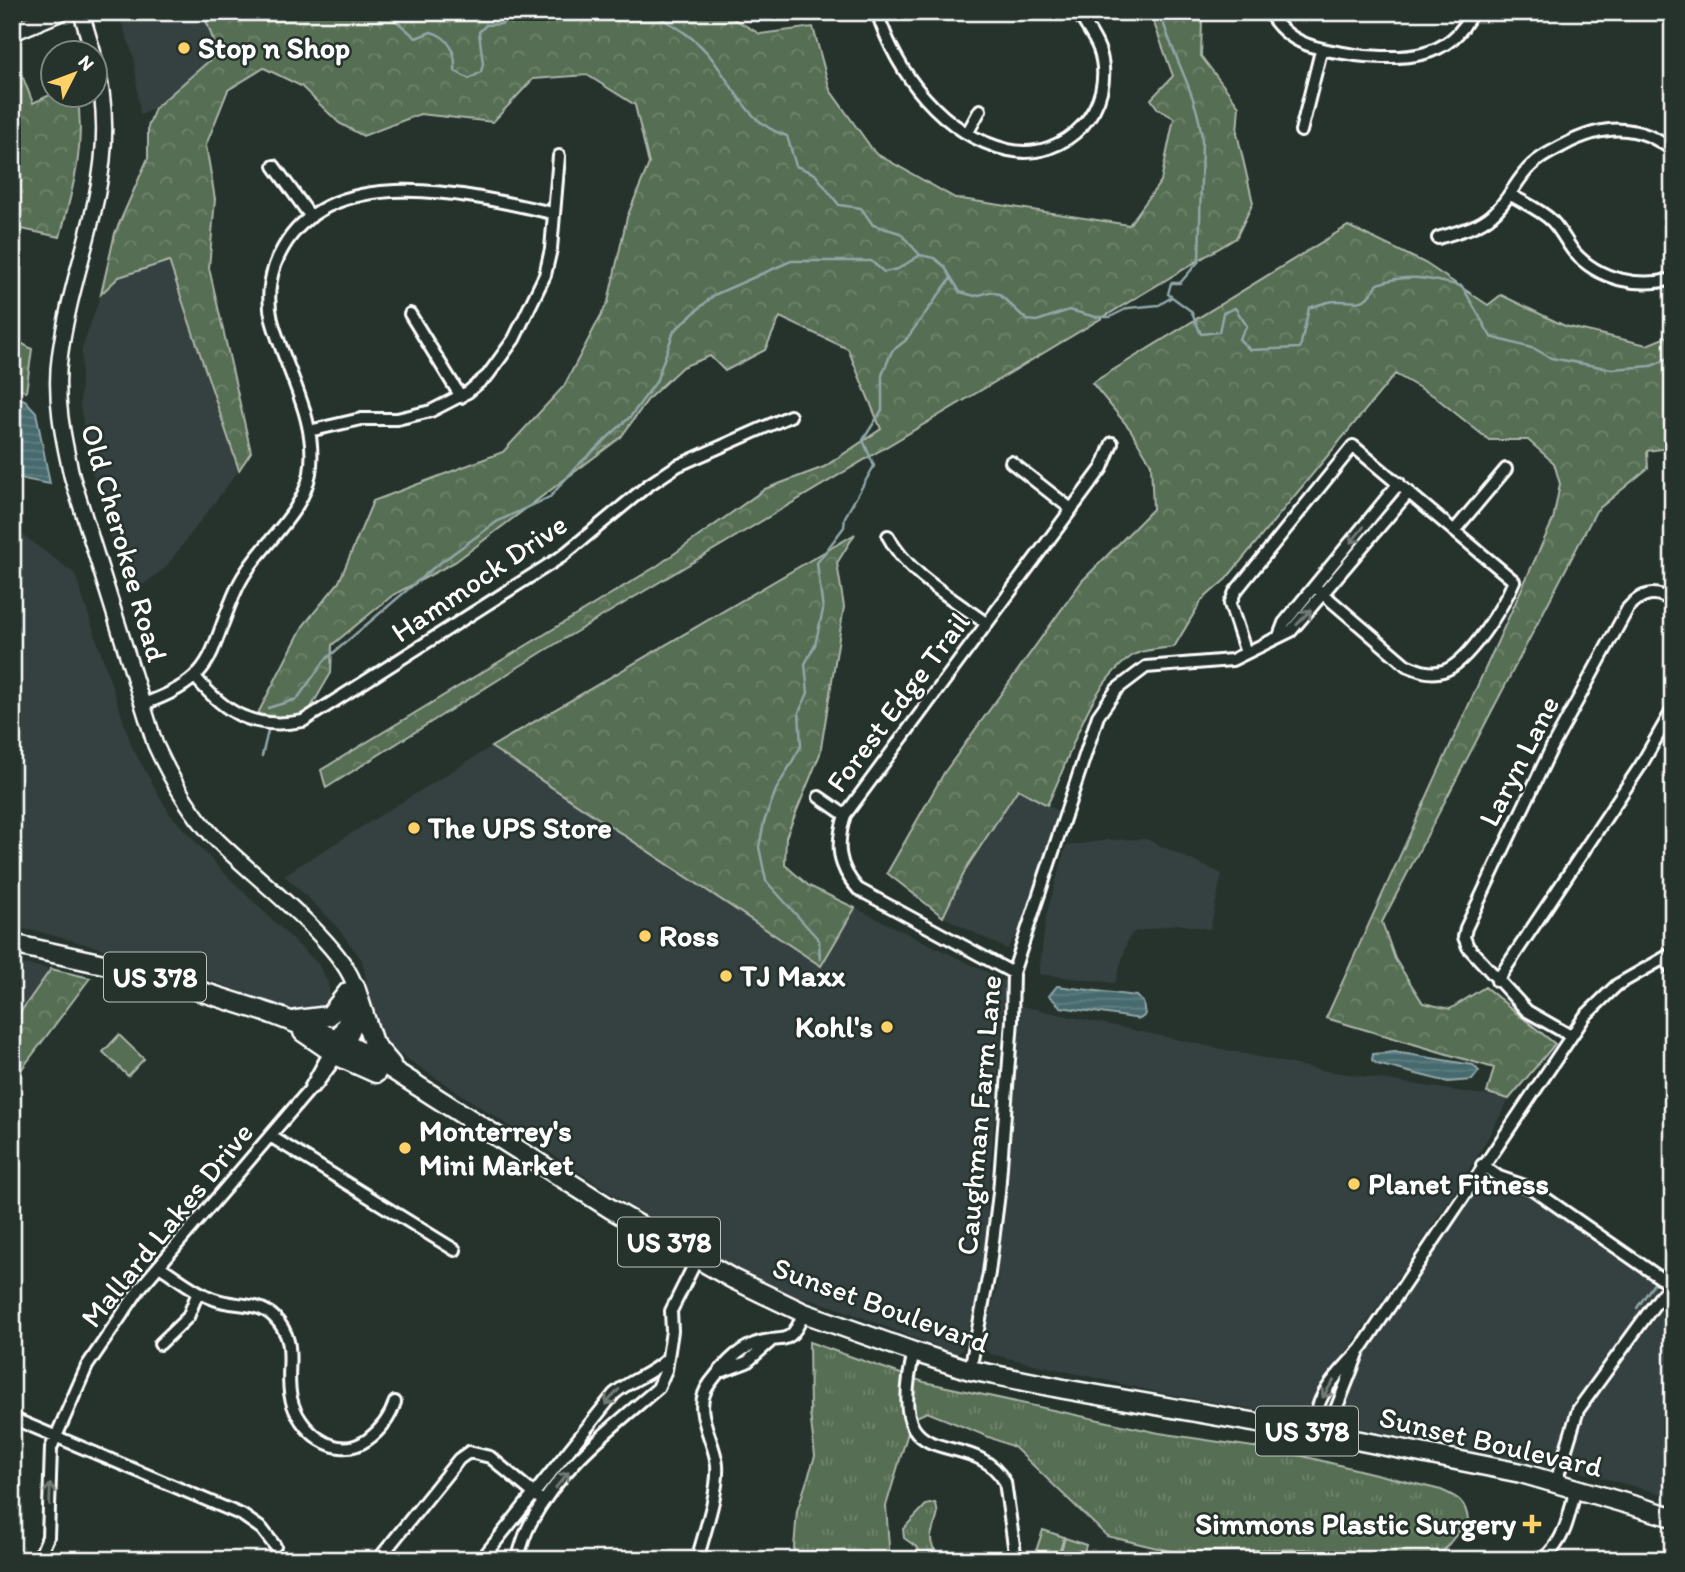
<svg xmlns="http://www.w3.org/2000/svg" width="1685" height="1572" font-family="Itim,sans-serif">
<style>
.built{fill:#354140}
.grass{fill:url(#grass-tufts);stroke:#abb6a9;stroke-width:2}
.forest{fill:url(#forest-crowns);stroke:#abb6a9;stroke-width:2}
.park{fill:#576e53;stroke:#abb6a9;stroke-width:2}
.water{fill:url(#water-rules);stroke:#91a6a8;stroke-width:2}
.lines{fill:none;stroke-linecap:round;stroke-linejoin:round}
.stream{stroke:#91a6a8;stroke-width:2.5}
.minor-casing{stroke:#fff;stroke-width:16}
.tertiary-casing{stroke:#fff;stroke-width:19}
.secondary-casing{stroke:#fff;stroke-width:21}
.primary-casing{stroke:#fff;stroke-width:23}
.minor{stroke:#26332d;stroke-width:10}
.tertiary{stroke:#26332d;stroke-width:14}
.secondary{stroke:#26332d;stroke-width:16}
.primary{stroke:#26332d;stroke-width:18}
.oneway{stroke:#727a76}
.poi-dot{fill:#ffd166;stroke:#26332d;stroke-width:2.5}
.labels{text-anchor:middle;stroke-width:5;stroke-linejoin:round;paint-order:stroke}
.shield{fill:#26332d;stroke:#bec2c0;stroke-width:2}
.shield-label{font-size:28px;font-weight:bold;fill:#fff}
.poi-label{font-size:30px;font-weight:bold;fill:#fff;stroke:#26332d;text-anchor:start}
.street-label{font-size:30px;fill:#fff;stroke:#26332d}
</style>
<defs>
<pattern id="grass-tufts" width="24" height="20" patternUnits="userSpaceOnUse" patternTransform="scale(1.75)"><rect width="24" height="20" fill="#576e53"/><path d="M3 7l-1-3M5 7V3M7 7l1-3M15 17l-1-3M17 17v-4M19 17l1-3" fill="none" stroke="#70846d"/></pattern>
<pattern id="forest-crowns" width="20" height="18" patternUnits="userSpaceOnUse" patternTransform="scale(1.75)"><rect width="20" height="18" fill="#576e53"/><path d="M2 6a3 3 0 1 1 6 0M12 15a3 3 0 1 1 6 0" fill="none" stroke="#70846d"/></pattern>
<pattern id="water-rules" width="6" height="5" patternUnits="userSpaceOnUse" patternTransform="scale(1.75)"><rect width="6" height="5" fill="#476a6e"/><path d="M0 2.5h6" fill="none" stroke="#638084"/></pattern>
</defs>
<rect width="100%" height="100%" fill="#26332d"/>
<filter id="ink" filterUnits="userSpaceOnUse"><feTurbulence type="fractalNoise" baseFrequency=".0143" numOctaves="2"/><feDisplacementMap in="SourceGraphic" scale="14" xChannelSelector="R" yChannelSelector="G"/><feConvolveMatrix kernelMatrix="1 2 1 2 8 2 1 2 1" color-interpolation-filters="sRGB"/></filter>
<g filter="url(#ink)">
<!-- built -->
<path class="built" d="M 118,12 L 203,12 L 219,52 L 155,108 L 140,115 L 134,58 Z
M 169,260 L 239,470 L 165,568 L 128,596 L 89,461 L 80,404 L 82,349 L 101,294 L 119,277 Z
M 12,527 L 75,574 L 132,747 L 169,813 L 220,869 L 318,964 L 328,983 L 330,996 L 319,1011 L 290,1010 L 188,972 L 37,931 L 12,927 Z
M 491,747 L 821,966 L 855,908 L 1005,981 L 982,1280 L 962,1350 L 957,1354 L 832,1306 L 796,1296 L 716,1258 L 634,1208 L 386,1045 L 378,1033 L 362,960 L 334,923 L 284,875 Z
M 1018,789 L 1060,812 L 1026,921 L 1007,949 L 943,917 L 967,867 Z
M 1146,839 L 1222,874 L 1210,929 L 1177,924 L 1134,932 L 1128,939 L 1115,983 L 1039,974 L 1046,916 L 1066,846 L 1109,840 Z
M 12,962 L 51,969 L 12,1024 Z
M 1021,1006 L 1315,1069 L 1509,1099 L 1480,1152 L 1409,1262 L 1309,1406 L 1289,1415 L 1161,1393 L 990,1354 L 981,1346 L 997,1287 Z
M 1481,1178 L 1528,1191 L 1659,1282 L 1565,1421 L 1558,1452 L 1553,1460 L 1541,1466 L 1353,1426 L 1340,1411 L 1340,1403 L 1374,1337 Z
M 1673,1296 L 1673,1497 L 1577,1471 L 1571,1456 L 1579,1423 L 1597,1393 Z"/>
<!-- grass -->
<path class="grass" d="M 809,1342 L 924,1382 L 1159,1433 L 1286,1452 L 1441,1490 C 1457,1497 1466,1501 1468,1520 L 1436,1560 L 1365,1560 L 1366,1555 L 1301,1549 L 1174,1552 L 1107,1536 L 1014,1447 L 927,1412 L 912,1419 L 886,1506 L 890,1560 L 793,1560 L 797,1511 L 815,1456 L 810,1413 Z
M 935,1503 C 944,1520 925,1531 933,1547 C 935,1551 941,1556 945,1560 L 934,1553 L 929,1557 L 932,1560 L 922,1560 L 918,1548 L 904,1538 L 903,1529 L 926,1505 Z"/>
<!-- forest -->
<path class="forest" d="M 203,12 L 722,12 L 760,34 L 813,27 L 830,90 L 875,153 L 955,198 L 1129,225 L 1161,181 L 1174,118 L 1158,109 L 1151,99 L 1173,76 L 1150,12 L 1199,12 L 1202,19 L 1201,56 L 1239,106 L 1237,133 L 1253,203 L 1236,238 L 544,651 L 326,788 L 321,770 L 657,566 L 765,489 L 824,467 L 881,429 L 848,349 L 780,317 L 765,350 L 725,371 L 710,356 L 682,367 L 649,398 L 621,437 L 455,562 L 393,595 L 332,645 L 331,673 L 303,721 L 254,721 L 303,626 L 339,582 L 373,501 L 503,452 L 564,386 L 608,302 L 627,217 L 649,164 L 635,105 L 587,75 L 533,79 L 493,122 L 420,114 L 363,136 L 339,123 L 301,86 L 264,68 L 228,90 L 206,145 L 215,199 L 209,268 L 251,452 L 239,470 L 169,261 L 119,277 L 101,294 L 115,233 L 148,158 L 148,127 L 155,108 L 218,53 Z
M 16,60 L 33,103 L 52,94 L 77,95 C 86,145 73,188 60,237 L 12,227 L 12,62 Z
M 1348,226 L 1425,263 L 1488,305 L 1501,295 L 1565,326 L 1647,345 L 1673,334 L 1673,443 L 1668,448 L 1647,451 L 1648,468 L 1596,511 L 1382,922 L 1395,959 L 1423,1003 L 1450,1009 L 1485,987 L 1555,1044 L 1509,1099 L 1487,1093 L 1494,1068 L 1326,1018 L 1553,520 L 1560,484 L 1554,463 L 1528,440 L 1489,440 L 1434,396 L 1395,374 L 1226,579 L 1202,600 L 1174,647 C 1162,649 1142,649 1132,656 C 1083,691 1073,755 1047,805 L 1018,789 L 967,867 L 943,917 L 887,873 L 944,773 L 1082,581 L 1153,509 L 1151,464 L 1130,429 L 1092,383 Z
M 12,338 L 32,349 L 26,392 L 12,384 Z
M 855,534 L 837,563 L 844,607 L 820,754 L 786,837 L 785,865 L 809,886 L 855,908 L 821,966 L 491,747 Z
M 51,969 L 90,978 L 12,1082 L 12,1024 Z"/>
<!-- park -->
<path class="park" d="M 119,1035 L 144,1059 L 128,1076 L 103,1052 Z
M 1043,1530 L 1064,1537 L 1057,1560 L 1033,1560 Z
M 1065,1538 L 1086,1545 L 1082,1560 L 1058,1560 Z"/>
<!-- water -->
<path class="water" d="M 12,395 L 25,400 L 36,412 L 50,484 L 12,477 Z
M 1057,986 L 1136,996 L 1143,1002 L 1145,1015 L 1140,1019 L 1061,1007 L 1049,996 Z
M 1395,1052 L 1473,1065 L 1479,1071 L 1472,1080 L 1448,1082 L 1377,1064 L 1372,1060 L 1373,1054 Z"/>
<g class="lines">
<!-- stream -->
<path class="stream" d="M 386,12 L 416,38 L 431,32 C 450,37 456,53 455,71 L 469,79 L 481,72 L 483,64 L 479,32 L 486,25 L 502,24 L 511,12
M 647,12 C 670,21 699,40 713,60 C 735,89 749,125 787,136 L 796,166 L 815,174 L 839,205 L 861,208 L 873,225 L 900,233 L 920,255 L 934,258 L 944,266 L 960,292 L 975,296 L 990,292 L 999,294 L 1027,320 L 1037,321 L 1069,310 L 1096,317 L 1110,317 L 1128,308 L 1159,305 L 1172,297
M 1160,12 C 1172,56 1199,96 1202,141 L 1199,261 L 1180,283 L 1171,283 L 1168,294 L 1172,297
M 1172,297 L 1191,311 L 1201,334 L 1219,332 L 1223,313 L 1235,308 L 1247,326 L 1239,339 L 1250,350 L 1300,348 L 1309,308 C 1318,305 1327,301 1337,301 C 1363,300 1360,309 1378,284 C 1410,272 1431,280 1462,286 L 1491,337 L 1535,349 L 1551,358 L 1612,369 L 1651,366 L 1673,357
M 268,708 L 297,699 L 325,660 L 433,568 L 498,521 L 550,497 L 577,466 L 630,417 L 656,382 L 674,331 L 714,295 L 791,261 L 871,261 L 884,272 L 898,269 L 920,255
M 262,756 L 268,731
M 820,960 L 819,940 L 766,881 L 759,847 L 764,822 L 776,790 L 801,746 L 799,712 L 808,693 L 805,664 L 815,645 L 823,610 L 817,563 L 844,527 L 845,517 L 874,466 L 863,440 L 882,410 L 882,375 L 892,351 L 905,341 L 951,278
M 1663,1271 L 1673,1257
M 1637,1308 L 1655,1282"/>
<defs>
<path id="minor" d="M 877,12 C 897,73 941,134 1008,150 C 1065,163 1119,106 1099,49 C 1094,36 1085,25 1078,12
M 1269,12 C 1288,46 1321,50 1356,55 C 1401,60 1450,61 1472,12
M 1301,131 L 1321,51
M 968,132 L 980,110
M 274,166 L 311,217
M 1511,195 C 1524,203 1541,210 1552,221 C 1561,230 1566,242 1574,252 C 1599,280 1638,288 1673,279
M 1438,238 C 1457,232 1477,228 1492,215 C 1509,201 1516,179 1532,165 C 1541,156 1553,151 1564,145 C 1602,125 1638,122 1673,151
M 410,314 L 461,397
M 309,431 L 361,419 L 397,419 L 431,411 L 468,392 L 488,375 L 514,339 L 545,275 L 551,249 L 559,156
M 1011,462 L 1071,509
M 1454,531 L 1506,469
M 888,536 C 907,574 954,599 987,624
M 1279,636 L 1284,623 L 1399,483
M 1246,653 L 1230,604 L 1235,592 L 1353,446 L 1514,581 C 1504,605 1468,664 1443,671 C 1429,675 1418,670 1406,665 L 1315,587
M 196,678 C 226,714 254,730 303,721 L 561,557 L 647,486 L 677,466 L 790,416
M 143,704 C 219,678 208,651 237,588 C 256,547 302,518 310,473 C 319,421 285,369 272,320 C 266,296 270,270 283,248 C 333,160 473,195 552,213
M 819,797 L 845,815
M 1664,958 L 1673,971
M 1013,973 L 858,889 C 837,866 836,844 845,815 L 1102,468 L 1112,443
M 1497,981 L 1641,765 L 1673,709
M 1571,1036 L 1527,1011 L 1468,947 L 1464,937 L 1466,928 L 1552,747 L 1628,608 C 1642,592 1655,590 1673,601
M 310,1088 L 332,1048
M 270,1136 L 455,1250
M 1482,1165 L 1499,1177 L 1531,1188 L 1669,1284
M 159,1266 C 177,1277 194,1292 214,1299 C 234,1307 258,1301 274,1317 C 300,1343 284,1368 291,1398 C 298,1430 335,1462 367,1440 C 381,1430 390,1418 395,1402
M 160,1344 L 188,1317 L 198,1292
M 1359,1351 L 1331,1422 L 1319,1433 C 1306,1399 1343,1371 1363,1346 L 1585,1016 L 1617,985 L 1673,953
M 914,1352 C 882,1484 970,1422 1005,1482 L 1016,1560
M 970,1370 L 989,1273 L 999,1193 L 1012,1020 L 1013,973 L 1098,716 L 1117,689 L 1146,667 L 1232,660 L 1291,631 L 1409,492
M 723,1371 L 747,1362 L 770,1342
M 12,1418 L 242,1515 L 262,1529 L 275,1546
M 1556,1482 L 1578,1410 L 1673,1279
M 38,1560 L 48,1537 L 51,1448 L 87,1366 L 140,1288 L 310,1089 L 316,1085 L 341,1051
M 378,1560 L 459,1459 L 469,1452 L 490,1457 L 539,1498
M 481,1560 L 614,1394 C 631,1379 651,1375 667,1359
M 517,1560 C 521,1548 524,1535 530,1524 C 559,1468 611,1428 658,1388 L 666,1370 L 672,1331 L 671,1311 L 697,1259
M 697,1560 C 704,1534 719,1491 717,1465 C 714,1437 690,1409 710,1383 C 720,1369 737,1350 754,1344 C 782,1333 788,1351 804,1313
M 1542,1560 C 1566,1540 1569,1516 1576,1487"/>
<path id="tertiary" d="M 81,12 L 93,52
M 94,57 C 126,166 74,250 60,355 C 54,396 63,438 72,477 L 155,744 C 170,777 187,808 212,835 C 247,872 343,942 355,987 C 360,1006 355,1028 346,1045
M 337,1039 L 345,1023 L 348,991"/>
<path id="secondary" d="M 12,32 L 60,12"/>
<path id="primary" d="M 12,944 L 140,972 L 272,1014 L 337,1039 L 385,1065 L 611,1209 L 733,1279 L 804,1313 L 914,1352 L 970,1370 L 1064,1389 L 1361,1441 L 1521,1473 L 1673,1517
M 355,987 L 373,1043 L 391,1064
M 297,1020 L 329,1016 L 348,992
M 303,1032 L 338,1056 L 376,1073"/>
</defs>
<!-- minor casing -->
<use href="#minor" class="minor-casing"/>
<!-- tertiary casing -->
<use href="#tertiary" class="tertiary-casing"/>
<!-- secondary casing -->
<use href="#secondary" class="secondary-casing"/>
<!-- primary casing -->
<use href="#primary" class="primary-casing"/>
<!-- minor -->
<use href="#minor" class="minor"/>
<!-- tertiary -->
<use href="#tertiary" class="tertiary"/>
<!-- secondary -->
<use href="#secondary" class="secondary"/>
<!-- primary -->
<use href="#primary" class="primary"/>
</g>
<!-- one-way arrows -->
<defs><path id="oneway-shaft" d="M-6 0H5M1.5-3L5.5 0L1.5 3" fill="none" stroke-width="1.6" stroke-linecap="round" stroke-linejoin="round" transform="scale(1.75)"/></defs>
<g class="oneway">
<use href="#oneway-shaft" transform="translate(1357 535) rotate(129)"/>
<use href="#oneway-shaft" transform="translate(1304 617) rotate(-47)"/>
<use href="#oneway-shaft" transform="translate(1328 1389) rotate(123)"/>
<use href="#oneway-shaft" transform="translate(612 1397) rotate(132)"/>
<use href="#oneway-shaft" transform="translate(562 1480) rotate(-51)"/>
<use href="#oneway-shaft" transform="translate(50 1494) rotate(-88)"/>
</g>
</g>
<!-- markers -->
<g class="poi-dot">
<circle cx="184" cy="48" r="7"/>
<circle cx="414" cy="828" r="7"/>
<circle cx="645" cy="936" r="7"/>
<circle cx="726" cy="976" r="7"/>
<circle cx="887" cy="1027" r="7"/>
<circle cx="405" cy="1148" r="7"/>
<circle cx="1354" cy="1184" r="7"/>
<path d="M1528.5 1513.5h7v7h7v7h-7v7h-7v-7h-7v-7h7z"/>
</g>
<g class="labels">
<!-- shield labels -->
<g class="shield">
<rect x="104" y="952.5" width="102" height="49" rx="5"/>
<rect x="618" y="1217.5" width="102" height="49" rx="5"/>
<rect x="1256" y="1406.5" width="102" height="49" rx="5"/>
</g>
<g class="shield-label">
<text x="155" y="987">US 378</text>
<text x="669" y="1252">US 378</text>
<text x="1307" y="1441">US 378</text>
</g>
<!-- poi labels -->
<g class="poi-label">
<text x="198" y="58">Stop n Shop</text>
<text x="428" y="838">The UPS Store</text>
<text x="659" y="946">Ross</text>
<text x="740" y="986">TJ Maxx</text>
<text x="873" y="1037" text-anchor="end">Kohl's</text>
<text x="419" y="1141">Monterrey's<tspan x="419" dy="34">Mini Market</tspan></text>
<text x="1368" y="1194">Planet Fitness</text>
<text x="1516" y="1534" text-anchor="end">Simmons Plastic Surgery</text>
</g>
<!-- street labels -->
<g class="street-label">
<text transform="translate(124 543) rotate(74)" y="10">Old Cherokee Road</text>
<text transform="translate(479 578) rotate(-34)" y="10">Hammock Drive</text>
<text transform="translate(898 702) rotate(-53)" y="10">Forest Edge Trail</text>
<text transform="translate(1519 761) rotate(-63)" y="10">Laryn Lane</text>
<text transform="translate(979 1115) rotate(-85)" y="10">Caughman Farm Lane</text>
<text transform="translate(167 1225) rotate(-51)" y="10">Mallard Lakes Drive</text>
<text transform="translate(881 1305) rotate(20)" y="10">Sunset Boulevard</text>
<text transform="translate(1491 1442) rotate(13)" y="10">Sunset Boulevard</text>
</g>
</g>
<!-- margin -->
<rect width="1685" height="1572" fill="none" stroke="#26332d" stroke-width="42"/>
<rect x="21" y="21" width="1643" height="1530" fill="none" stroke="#fff" stroke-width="2.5" filter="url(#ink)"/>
<!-- north arrow -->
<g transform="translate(74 74) rotate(48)"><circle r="33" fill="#26332d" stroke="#7d8581" stroke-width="2"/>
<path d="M0-5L12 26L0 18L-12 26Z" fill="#ffd166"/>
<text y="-10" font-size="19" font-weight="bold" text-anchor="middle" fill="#ffffff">N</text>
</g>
</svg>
